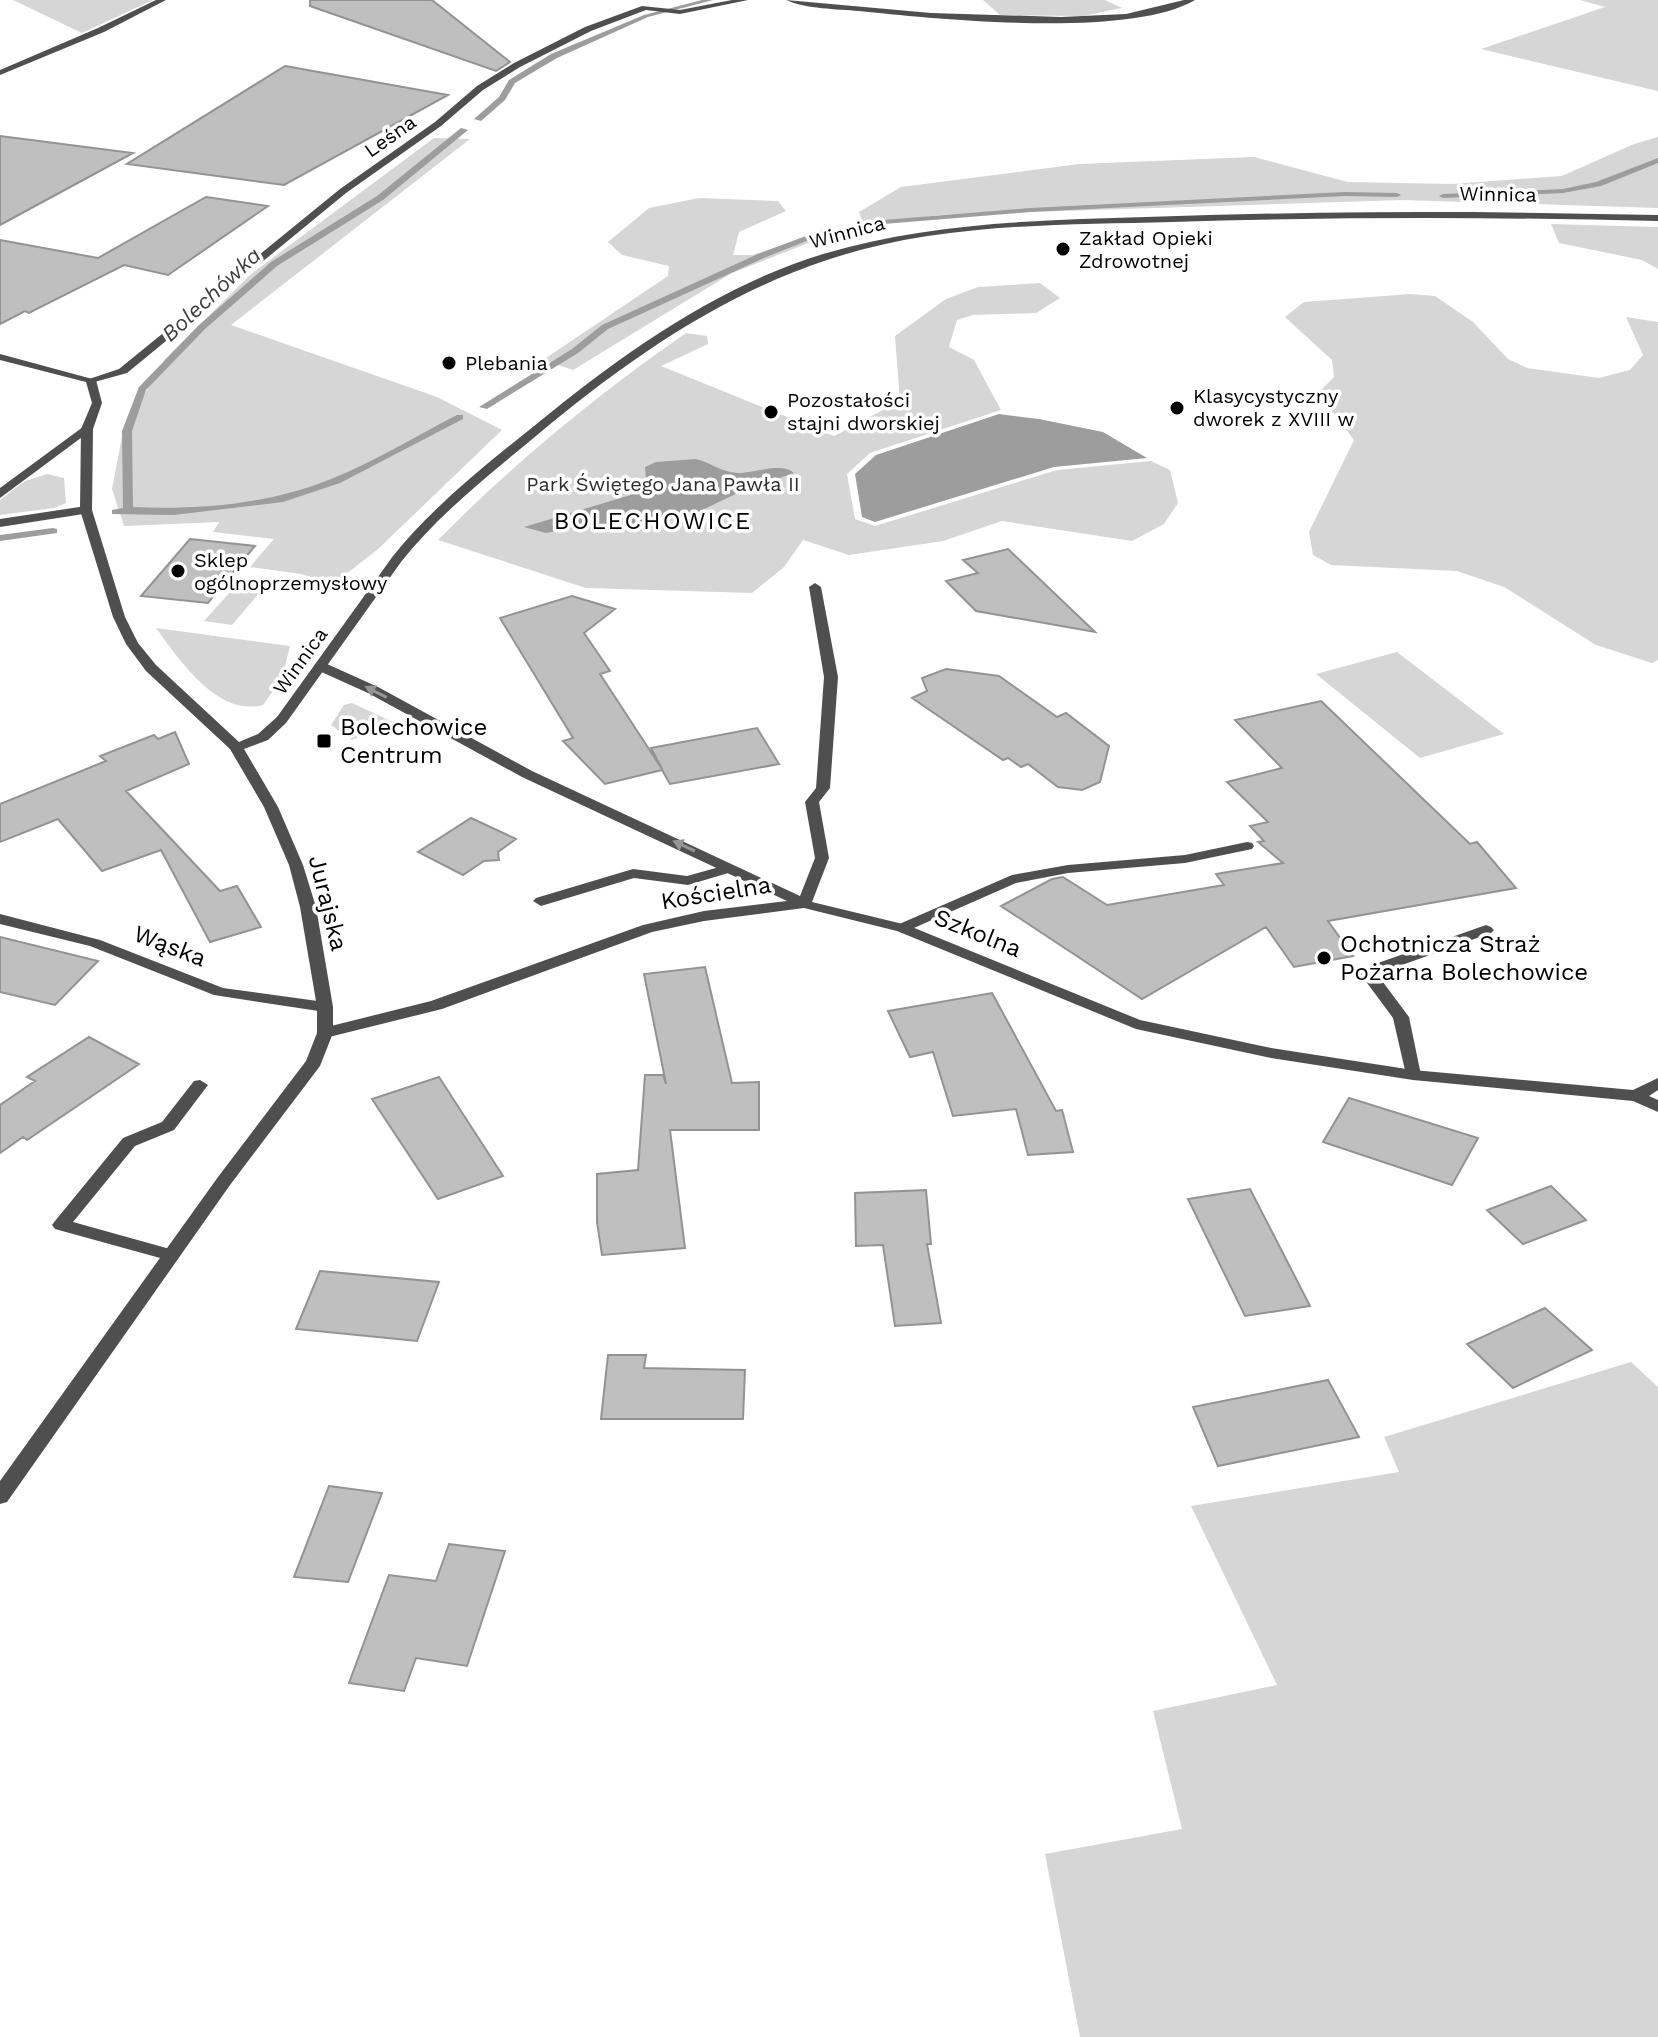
<svg xmlns="http://www.w3.org/2000/svg" width="1658" height="2037" font-family="'Work Sans',sans-serif">
<style>
.green{fill:#d6d6d6}
.water{fill:#9d9d9d}
.lines{fill:none;stroke-linecap:round;stroke-linejoin:round}
.stream{fill:#9d9d9d;fill-rule:evenodd}
.building{fill:#bfbfbf;stroke:#939393;stroke-width:2}
.service{fill:#4f4f4f;fill-rule:evenodd}
.minor{fill:#4f4f4f;fill-rule:evenodd}
.tertiary{fill:#4f4f4f;fill-rule:evenodd}
.oneway{fill:#959595}
.poi-dot{fill:#000;stroke:#fff;stroke-width:3}
.labels{text-anchor:middle;stroke-width:7;stroke-linejoin:round;paint-order:stroke}
.far-street-label{font-size:20px;fill:#000;stroke:#fff}
.far-poi-label{font-size:20px;fill:#000;stroke:#fff;text-anchor:start}
.far-park-label{font-size:20px;fill:#2d2d2d;stroke:#fff}
.far-water-label{font-size:22px;font-style:italic;fill:#3e3e3e;stroke:#fff}
.far-quarter-label{font-size:24px;letter-spacing:2px;fill:#000;stroke:#fff}
.poi-label{font-size:24px;fill:#000;stroke:#fff;text-anchor:start}
.street-label{font-size:24px;fill:#000;stroke:#fff}
</style>
<rect width="100%" height="100%" fill="#fff"/>
<!-- green -->
<path class="green" d="M 13,0 L 153,0 L 82,33 Z
M 983,0 L 1105,0 L 1122,8 L 1083,16 L 1000,15 Z
M 1580,0 L 1658,0 L 1658,91 L 1481,49 L 1605,7 Z
M 1658,137 L 1658,208 L 1402,200 L 940,215 L 864,225 L 859,212 L 901,187 L 1079,164 L 1254,157 L 1348,182 L 1452,184 L 1562,176 L 1634,144 Z
M 434,138 L 470,139 L 231,325 L 437,397 L 502,430 L 377,550 L 333,584 L 301,574 L 250,567 L 274,539 L 213,532 L 219,522 L 124,526 L 112,489 L 123,431 L 165,359 L 251,274 Z
M 699,198 L 778,201 L 786,211 L 739,232 L 733,255 L 752,255 L 802,239 L 811,242 L 732,273 L 573,370 L 543,360 L 668,276 L 669,266 L 622,255 L 608,242 L 649,208 Z
M 1551,224 L 1658,227 L 1658,269 L 1642,260 L 1559,243 Z
M 1040,283 L 1060,298 L 1036,313 L 973,315 L 957,320 L 949,347 L 974,360 L 1001,410 L 870,453 L 847,474 L 855,519 L 875,526 L 1057,470 L 1151,461 L 1170,470 L 1178,503 L 1164,524 L 1132,541 L 1002,521 L 943,541 L 849,555 L 803,540 L 784,567 L 752,593 L 586,588 L 438,540 C 513,464 598,394 686,333 L 707,336 L 708,344 L 661,366 L 834,436 L 900,401 L 895,336 L 946,299 L 978,287 Z
M 1411,294 L 1435,296 L 1473,322 L 1508,359 L 1527,368 L 1599,378 L 1630,370 L 1643,355 L 1626,317 L 1658,322 L 1658,660 L 1652,663 L 1596,645 L 1504,587 L 1457,571 L 1331,565 L 1313,555 L 1309,532 L 1354,440 L 1318,393 L 1334,377 L 1332,360 L 1285,317 L 1304,302 Z
M 47,474 L 64,478 L 66,503 L 54,508 L 0,515 L 0,500 L 25,481 Z
M 233,589 L 260,592 L 232,625 L 204,621 Z
M 156,628 L 290,646 L 282,678 L 263,705 C 217,717 179,659 156,628 Z
M 1397,652 L 1504,734 L 1420,758 L 1316,674 Z
M 352,703 L 393,722 L 352,740 L 331,725 L 344,705 Z
M 1631,1362 L 1658,1387 L 1658,2037 L 1080,2037 L 1045,1854 L 1182,1829 L 1153,1711 L 1277,1685 L 1191,1506 L 1399,1472 L 1384,1437 Z"/>
<!-- water -->
<path class="water" d="M 999,414 L 1039,419 L 1103,432 L 1147,458 L 1054,467 L 875,522 L 862,517 L 855,474 L 876,455 Z
M 696,459 C 712,463 721,472 738,473 C 754,473 782,462 794,473 L 744,490 L 698,512 L 626,525 L 591,525 L 546,533 L 524,527 L 634,494 L 646,482 L 645,467 L 656,462 Z"/>
<g class="lines">
<!-- stream -->
<path class="stream" d="M 702,0 L 713,0 L 648,17 L 557,58 L 515,83 L 505,100 L 481,121 L 474,119 L 499,97 L 509,80 L 551,54 L 644,15 Z
M 461,128 L 468,130 L 383,200 L 277,266 L 205,329 L 146,390 L 132,431 L 133,507 C 199,510 270,504 331,479 C 374,462 416,436 457,415 L 463,415 L 463,419 L 340,483 L 283,502 L 174,515 L 112,514 L 112,510 L 123,508 L 122,431 L 139,387 L 199,325 L 271,262 L 377,196 Z
M 1658,158 L 1658,163 L 1601,186 L 1563,193 L 1443,198 L 1439,196 L 1443,194 L 1563,189 L 1596,182 Z
M 1345,192 L 1397,193 L 1401,195 L 1397,197 L 1345,196 L 1030,212 L 859,226 L 855,224 L 859,222 L 1030,208 Z
M 827,228 L 834,230 L 764,258 L 608,329 L 578,353 L 487,409 L 479,407 L 572,349 L 602,325 L 758,254 Z
M 53,528 L 57,529 L 57,533 L 0,541 L 0,535 Z"/>
</g>
<!-- building -->
<path class="building" d="M 310,0 L 432,0 L 510,62 L 496,71 L 310,6 Z
M 285,66 L 448,95 L 284,185 L 127,164 Z
M 0,136 L 133,153 L 0,225 Z
M 206,197 L 268,206 L 168,275 L 124,265 L 29,313 L 25,311 L 0,324 L 0,240 L 98,258 Z
M 190,539 L 255,546 L 208,603 L 141,596 Z
M 1008,549 L 1095,632 L 976,611 L 946,581 L 978,573 L 963,560 Z
M 572,596 L 615,609 L 584,633 L 610,671 L 600,674 L 662,769 L 651,748 L 757,728 L 779,764 L 670,784 L 662,770 L 605,784 L 563,741 L 573,738 L 500,618 Z
M 946,669 L 999,676 L 1057,717 L 1066,713 L 1109,746 L 1100,782 L 1082,790 L 1058,787 L 1028,764 L 1021,767 L 1008,758 L 1003,760 L 912,698 L 927,691 L 922,678 Z
M 1321,701 L 1470,844 L 1477,842 L 1516,888 L 1328,921 L 1353,956 L 1294,967 L 1266,927 L 1142,999 L 1001,906 L 1052,879 L 1063,877 L 1107,905 L 1224,885 L 1216,874 L 1283,863 L 1258,842 L 1264,841 L 1250,826 L 1268,822 L 1227,782 L 1282,768 L 1235,720 Z
M 175,732 L 189,764 L 126,791 L 220,891 L 237,886 L 261,927 L 210,942 L 161,850 L 102,871 L 58,819 L 0,842 L 0,804 L 106,761 L 100,756 L 154,735 L 158,739 Z
M 471,818 L 516,839 L 498,852 L 499,860 L 484,861 L 463,875 L 418,852 Z
M 0,937 L 98,961 L 55,1005 L 0,992 Z
M 705,967 L 732,1083 L 759,1082 L 759,1130 L 670,1130 L 685,1248 L 602,1255 L 597,1222 L 597,1174 L 638,1170 L 645,1075 L 663,1075 L 666,1084 L 644,974 Z
M 992,993 L 1056,1111 L 1062,1110 L 1073,1152 L 1028,1155 L 1016,1109 L 953,1116 L 933,1052 L 910,1057 L 888,1011 Z
M 89,1037 L 139,1064 L 27,1140 L 23,1137 L 0,1153 L 0,1105 L 35,1081 L 27,1077 Z
M 439,1077 L 503,1176 L 438,1199 L 372,1099 Z
M 1349,1098 L 1478,1138 L 1452,1185 L 1323,1142 Z
M 1551,1186 L 1586,1220 L 1523,1244 L 1487,1210 Z
M 1250,1189 L 1288,1263 L 1310,1306 L 1245,1316 L 1188,1199 Z
M 926,1190 L 931,1244 L 927,1244 L 941,1323 L 895,1326 L 883,1245 L 856,1246 L 855,1193 Z
M 320,1271 L 439,1282 L 417,1341 L 296,1329 Z
M 1545,1308 L 1592,1350 L 1513,1388 L 1467,1344 Z
M 608,1355 L 646,1355 L 644,1368 L 745,1370 L 743,1419 L 601,1419 Z
M 1328,1380 L 1359,1437 L 1218,1466 L 1193,1407 Z
M 329,1486 L 382,1493 L 348,1582 L 294,1577 Z
M 449,1544 L 505,1551 L 467,1666 L 416,1658 L 404,1691 L 349,1683 L 389,1575 L 436,1581 Z"/>
<g class="lines">
<!-- service -->
<path class="service" d="M 1247,842 L 1252,843 L 1254,846 L 1252,849 L 1185,863 L 1068,873 L 1016,883 L 907,931 L 902,933 L 894,928 L 897,925 L 1012,875 L 1068,865 L 1185,855 Z
M 730,864 L 737,868 L 735,871 L 688,885 L 634,878 L 541,906 L 533,901 L 536,898 L 633,869 L 687,876 Z
M 1486,925 L 1491,927 L 1494,930 L 1491,933 L 1377,974 L 1409,1017 L 1421,1075 L 1419,1079 L 1407,1079 L 1393,1018 L 1359,972 L 1361,969 Z
M 200,1080 L 208,1085 L 174,1130 L 135,1146 L 73,1222 L 177,1251 L 180,1255 L 177,1259 L 171,1261 L 55,1229 L 52,1225 L 55,1221 L 123,1138 L 162,1122 L 194,1081 Z"/>
<!-- minor -->
<path class="minor" d="M 156,0 L 166,0 L 104,32 L 0,75 L 0,70 L 98,28 Z
M 732,0 L 748,0 L 680,14 L 646,10 L 591,31 L 520,67 L 483,90 L 441,126 L 346,193 L 127,373 L 91,383 L 86,380 L 119,369 L 340,189 L 435,122 L 477,86 L 514,63 L 585,27 L 642,6 L 680,10 Z
M 786,0 L 931,13 L 1061,17 L 1126,14 L 1184,0 L 1195,0 C 1129,39 937,19 859,11 C 837,9 806,9 786,0 Z
M 83,427 L 93,429 L 0,498 L 0,488 Z
M 86,506 L 92,510 L 90,513 L 0,527 L 0,519 Z
M 815,583 L 821,587 L 838,677 L 830,788 L 819,802 L 829,858 L 812,902 L 907,925 L 1140,1020 L 1271,1048 L 1413,1070 L 1633,1090 L 1658,1078 L 1658,1090 L 1649,1096 L 1658,1100 L 1658,1112 L 1633,1101 L 1413,1080 L 1271,1058 L 1136,1029 L 897,931 L 804,908 L 704,921 L 652,932 L 442,1009 L 325,1038 L 319,1037 L 317,1033 L 319,1029 L 431,1001 L 643,925 L 704,911 L 787,901 L 522,777 L 368,693 L 317,670 L 317,664 L 327,664 L 378,687 L 532,771 L 800,896 L 815,858 L 805,802 L 816,788 L 824,677 L 809,587 Z
M 0,914 L 100,940 L 223,988 L 325,1002 L 333,1007 L 325,1012 L 214,995 L 90,946 L 0,924 Z"/>
<!-- tertiary -->
<path class="tertiary" d="M 1472,212 L 1658,215 L 1658,221 C 1496,217 1334,217 1172,222 C 1058,225 937,223 827,260 C 718,296 623,363 536,436 C 489,475 439,514 401,562 L 286,723 L 268,740 L 244,749 L 278,807 L 303,865 L 316,907 L 333,1007 L 333,1033 L 320,1066 L 230,1185 L 7,1502 L 0,1504 L 0,1481 L 218,1177 L 306,1061 L 317,1033 L 317,1007 L 300,907 L 289,865 L 264,807 L 230,749 L 146,671 L 126,644 L 113,617 L 80,510 L 81,429 L 92,403 L 86,382 L 0,360 L 0,354 L 96,380 L 102,403 L 93,429 L 92,510 L 125,617 L 138,643 L 156,665 L 239,742 L 258,734 L 277,717 L 393,556 C 434,505 488,463 539,422 C 623,353 718,286 823,254 C 928,223 1037,220 1146,217 C 1255,213 1363,212 1472,212 Z"/>
</g>
<!-- one-way arrows -->
<defs><path id="oneway-solid" d="M-6-.8H1V-3.2L6.5 0L1 3.2V.8H-6Z" transform="scale(2)"/></defs>
<g class="oneway">
<use href="#oneway-solid" transform="translate(376 692) rotate(-153)"/>
<use href="#oneway-solid" transform="translate(684 846) rotate(-155)"/>
</g>
<!-- markers -->
<g class="poi-dot">
<circle cx="1063" cy="249" r="8"/>
<circle cx="449" cy="363" r="8"/>
<circle cx="1177" cy="408" r="8"/>
<circle cx="771" cy="412" r="8"/>
<circle cx="178" cy="571" r="8"/>
<rect x="316" y="733" width="16" height="16" rx="4"/>
<circle cx="1324" cy="958" r="8"/>
</g>
<g class="labels">
<!-- far-street labels -->
<g class="far-street-label">
<text transform="translate(390 136) rotate(-35)" y="7">Leśna</text>
<text transform="translate(1498 194) rotate(1)" y="7">Winnica</text>
<text transform="translate(847 232) rotate(-15)" y="7">Winnica</text>
<text transform="translate(300 661) rotate(-54)" y="7">Winnica</text>
</g>
<!-- far-poi labels -->
<g class="far-poi-label">
<text x="1079" y="245">Zakład Opieki<tspan x="1079" dy="23">Zdrowotnej</tspan></text>
<text x="465" y="370">Plebania</text>
<text x="1193" y="403">Klasycystyczny<tspan x="1193" dy="23">dworek z XVIII w</tspan></text>
<text x="787" y="407">Pozostałości<tspan x="787" dy="23">stajni dworskiej</tspan></text>
<text x="194" y="567">Sklep<tspan x="194" dy="23">ogólnoprzemysłowy</tspan></text>
</g>
<!-- far-park labels -->
<g class="far-park-label">
<text x="663" y="491">Park Świętego Jana Pawła II</text>
</g>
<!-- far-water labels -->
<g class="far-water-label">
<text transform="translate(211 294) rotate(-43)" y="8">Bolechówka</text>
</g>
<!-- far-quarter labels -->
<g class="far-quarter-label">
<text x="653" y="529">BOLECHOWICE</text>
</g>
<!-- poi labels -->
<g class="poi-label">
<text x="340" y="735">Bolechowice<tspan x="340" dy="28">Centrum</tspan></text>
<text x="1340" y="952">Ochotnicza Straż<tspan x="1340" dy="28">Pożarna Bolechowice</tspan></text>
</g>
<!-- street labels -->
<g class="street-label">
<text transform="translate(716 893) rotate(-9)" y="8">Kościelna</text>
<text transform="translate(328 903) rotate(76)" y="8">Jurajska</text>
<text transform="translate(978 933) rotate(22)" y="8">Szkolna</text>
<text transform="translate(170 946) rotate(21)" y="8">Wąska</text>
</g>
</g>
</svg>
